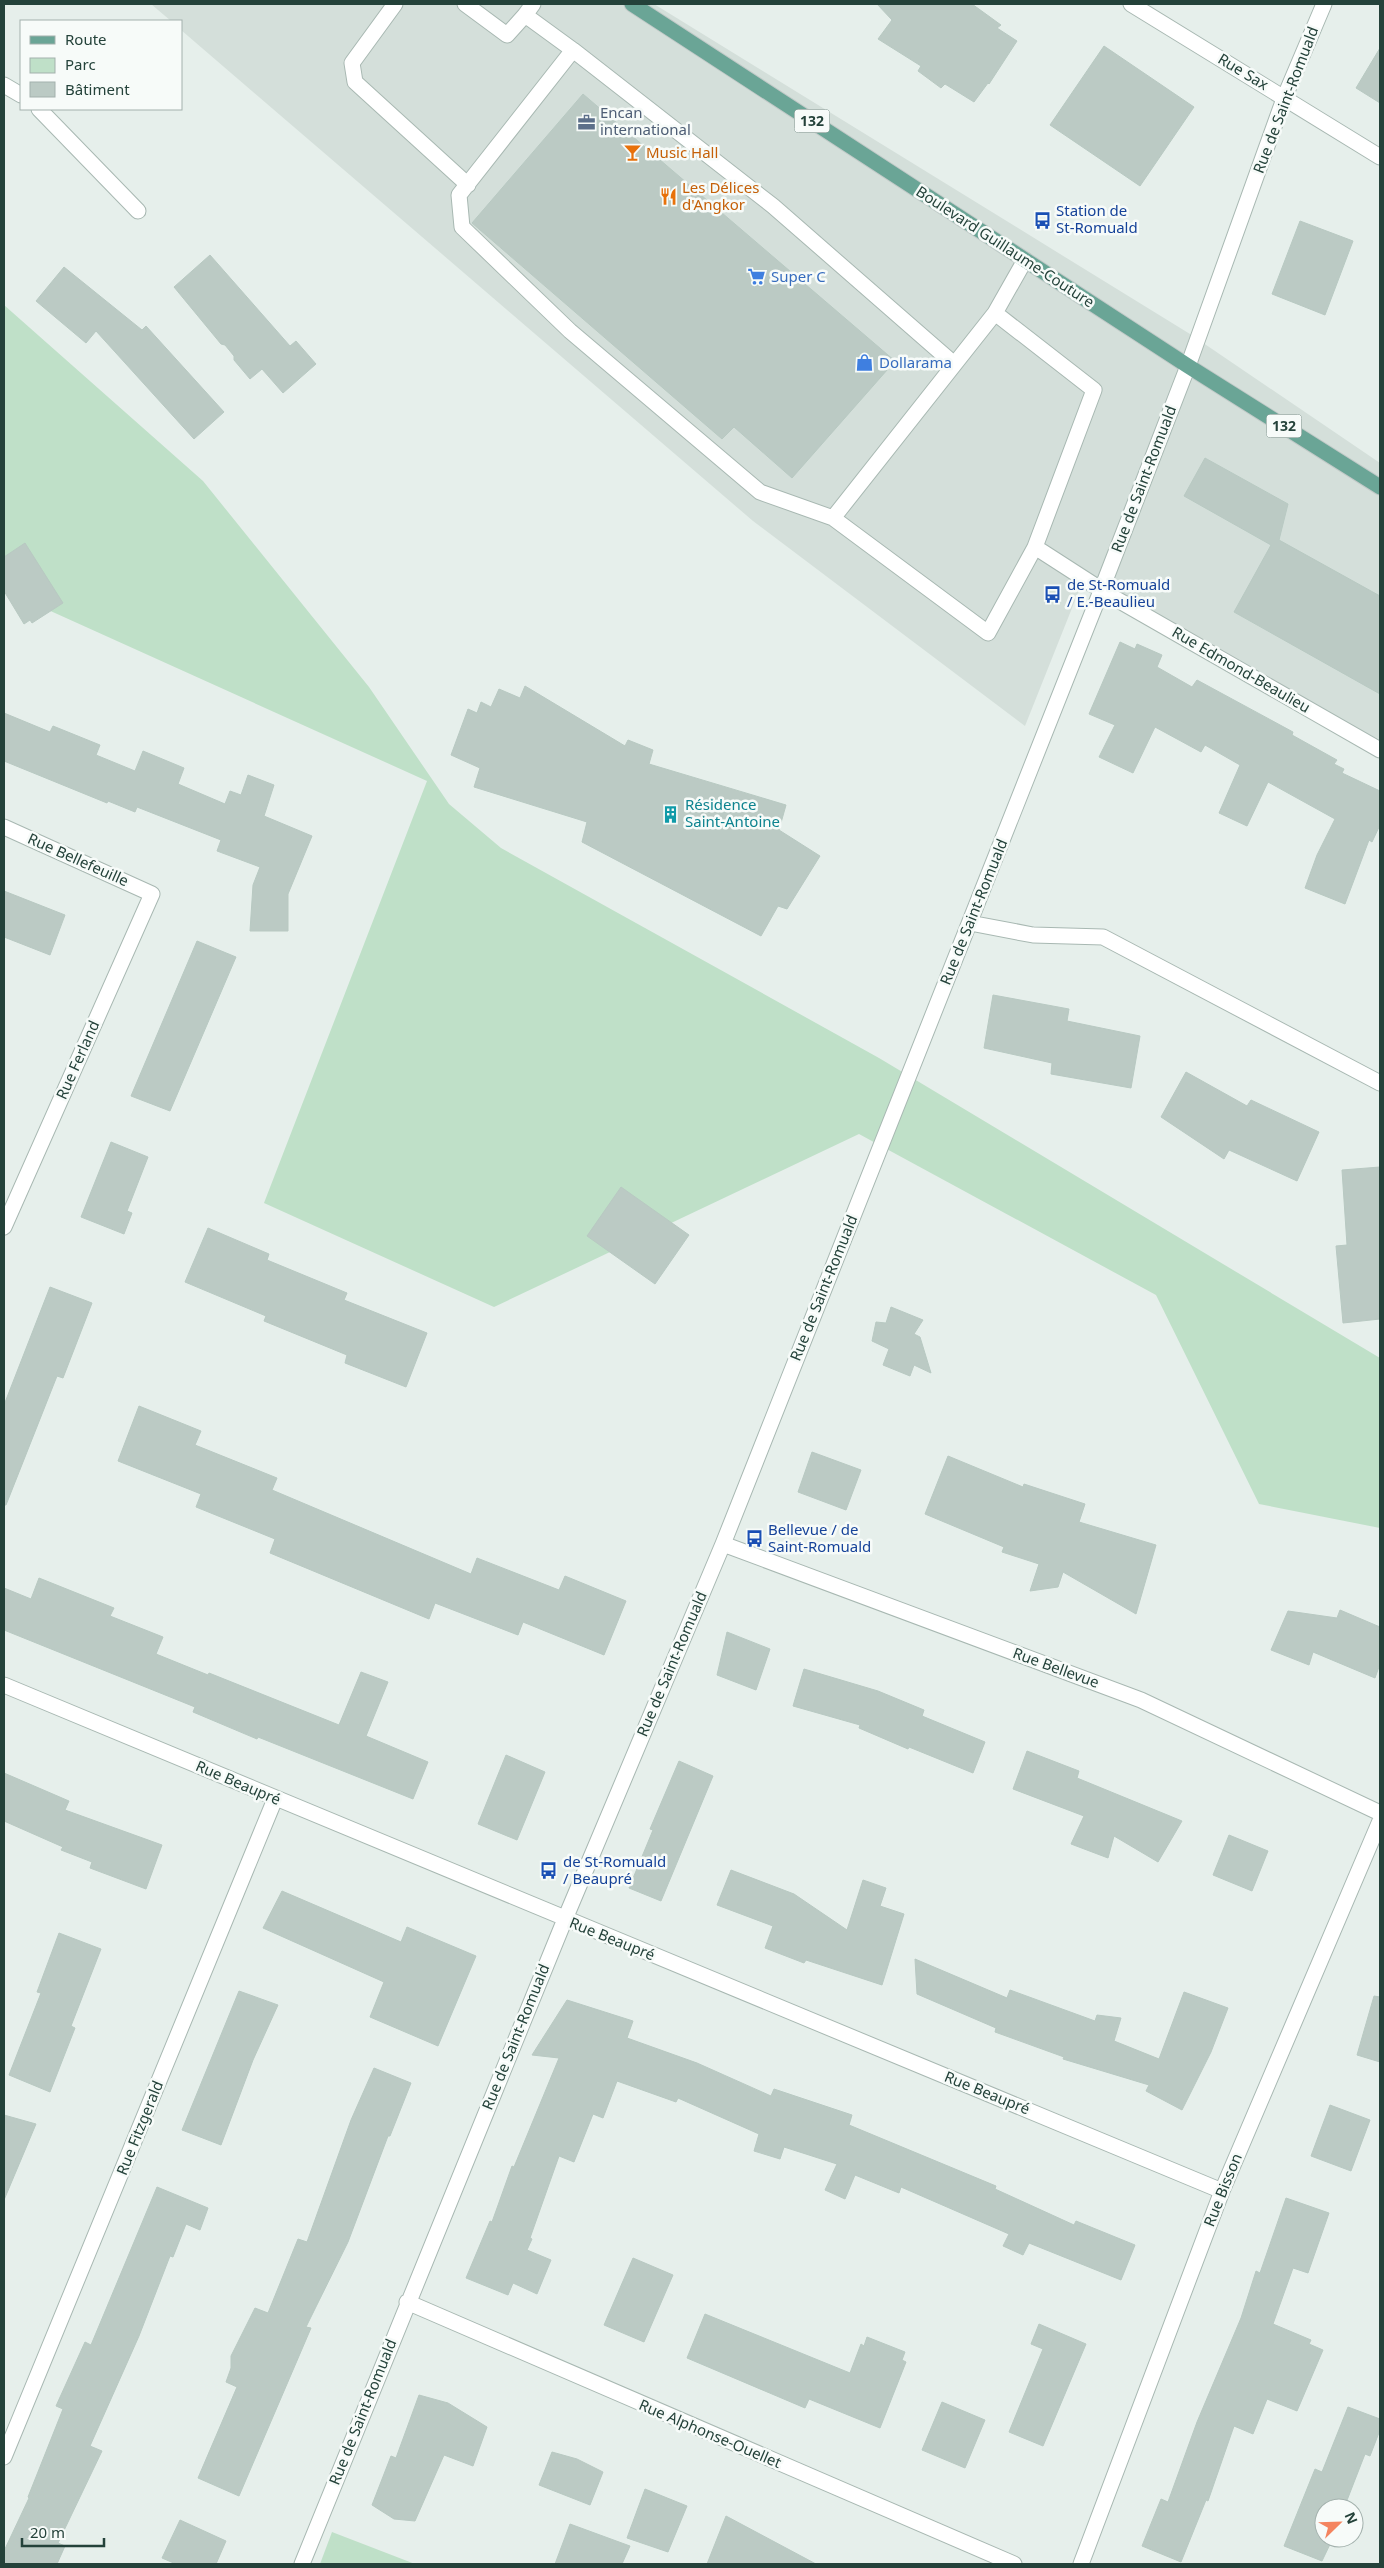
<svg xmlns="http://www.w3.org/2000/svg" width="1384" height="2568" font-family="'Noto Sans',sans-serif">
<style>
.built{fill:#d4dfda}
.green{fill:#bfe0c8}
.building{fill:#bbcac4;stroke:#b8c9c2}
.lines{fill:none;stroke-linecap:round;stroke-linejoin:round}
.minor-casing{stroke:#a8b8b2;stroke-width:17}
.major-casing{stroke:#c2cac8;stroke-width:17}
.minor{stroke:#fff;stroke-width:15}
.major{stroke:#6aa596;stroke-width:15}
.labels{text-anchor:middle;stroke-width:5;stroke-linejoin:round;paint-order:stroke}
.shield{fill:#f7fbf9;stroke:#637a73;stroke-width:1}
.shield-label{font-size:14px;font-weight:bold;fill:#24423a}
.street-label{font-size:15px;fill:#24423a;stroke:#f7fbf9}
.service-label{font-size:15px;fill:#4e5e75;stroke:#f7fbf9;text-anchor:start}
.food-label{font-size:15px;fill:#c56008;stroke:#f7fbf9;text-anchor:start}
.transit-label{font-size:15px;fill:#164399;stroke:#f7fbf9;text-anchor:start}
.shop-label{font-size:15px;fill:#366cbe;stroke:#f7fbf9;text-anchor:start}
.culture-label{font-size:15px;fill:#0d838f;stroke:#f7fbf9;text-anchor:start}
</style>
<rect width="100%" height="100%" fill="#e6efeb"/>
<!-- built -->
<path class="built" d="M 151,4 L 654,4 L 1190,334 L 1380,463 L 1380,740 L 1080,588 L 1025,726 L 753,521 L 181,30 L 181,21 L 171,21 Z"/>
<!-- green -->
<path class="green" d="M 4,305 L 203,481 L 369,687 L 449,804 L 501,848 L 879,1058 L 1380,1358 L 1380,1528 L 1259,1504 L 1156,1295 L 859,1134 L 494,1307 L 264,1203 L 427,781 L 4,590 Z
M 332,2532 L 415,2564 L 320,2564 Z"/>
<!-- building -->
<path class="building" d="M 877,4 L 972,4 L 1001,25 L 997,28 L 1017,41 L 989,84 L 988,83 L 974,102 L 945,84 L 941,88 L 918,71 L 921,66 L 878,39 L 892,20 Z
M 1104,46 L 1194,107 L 1140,186 L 1050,125 Z
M 1380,48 L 1380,103 L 1356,88 Z
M 583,94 L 895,361 L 792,478 L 734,427 L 722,439 L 472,223 Z
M 1300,221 L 1353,241 L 1325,315 L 1272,294 Z
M 210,255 L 290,346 L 296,341 L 316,364 L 283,393 L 262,369 L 250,379 L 234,360 L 234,356 L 225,345 L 221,344 L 174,287 Z
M 64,267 L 142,330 L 146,326 L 224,412 L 194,439 L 96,331 L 86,343 L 36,301 Z
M 1205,458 L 1288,504 L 1279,540 L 1380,596 L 1380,694 L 1234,612 L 1271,545 L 1184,496 Z
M 25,543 L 63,603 L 32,623 L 30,620 L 24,624 L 4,591 L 4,557 Z
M 1120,642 L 1135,649 L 1137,644 L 1162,655 L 1157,667 L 1192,687 L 1197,680 L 1293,732 L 1292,735 L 1337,760 L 1334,764 L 1344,769 L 1342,773 L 1380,791 L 1380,825 L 1372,842 L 1369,840 L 1345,904 L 1305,888 L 1317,855 L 1335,819 L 1268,782 L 1247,826 L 1219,813 L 1240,765 L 1205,745 L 1201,752 L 1155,727 L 1133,773 L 1099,757 L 1115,725 L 1089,714 Z
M 525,686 L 625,746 L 628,740 L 653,750 L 649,764 L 786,805 L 779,830 L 820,856 L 787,909 L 778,906 L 761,936 L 582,842 L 587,822 L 474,787 L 480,768 L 451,755 L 468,709 L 477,713 L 481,702 L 491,707 L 499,689 L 520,698 Z
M 4,713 L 50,732 L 53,726 L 100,745 L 96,755 L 135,771 L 143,751 L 184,768 L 178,784 L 225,804 L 230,791 L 241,795 L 248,775 L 274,785 L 264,816 L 312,836 L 288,894 L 288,931 L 250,931 L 253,885 L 260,867 L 217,851 L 221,840 L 137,807 L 135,812 L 108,801 L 107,803 L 4,761 Z
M 4,891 L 65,915 L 50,955 L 4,937 Z
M 197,941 L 236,957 L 170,1111 L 131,1096 Z
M 993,995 L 1069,1009 L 1067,1021 L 1140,1036 L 1131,1088 L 1051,1074 L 1052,1063 L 984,1048 Z
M 1186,1072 L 1247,1106 L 1251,1100 L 1319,1132 L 1297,1181 L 1229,1150 L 1224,1159 L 1161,1117 Z
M 111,1142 L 148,1157 L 127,1211 L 132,1213 L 124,1234 L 81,1217 Z
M 1380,1167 L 1380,1319 L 1343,1323 L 1336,1246 L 1347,1245 L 1342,1170 Z
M 621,1187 L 689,1235 L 655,1284 L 587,1236 Z
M 208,1228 L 269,1254 L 267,1260 L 347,1293 L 344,1300 L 427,1333 L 406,1387 L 345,1363 L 347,1355 L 264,1321 L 266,1316 L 185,1282 Z
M 50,1287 L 92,1303 L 63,1378 L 57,1376 L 6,1505 L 4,1505 L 4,1405 Z
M 891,1307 L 923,1320 L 914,1334 L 920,1337 L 931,1373 L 914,1365 L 910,1376 L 883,1365 L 889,1349 L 872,1341 L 876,1322 L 886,1323 Z
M 139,1406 L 201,1431 L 195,1445 L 277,1478 L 272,1490 L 471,1574 L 477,1558 L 559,1590 L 565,1576 L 626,1601 L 604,1655 L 523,1622 L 518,1635 L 435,1603 L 429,1619 L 270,1553 L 275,1539 L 196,1507 L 201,1494 L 118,1461 Z
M 812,1452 L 861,1470 L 846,1510 L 798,1492 Z
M 948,1456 L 1023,1487 L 1024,1484 L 1085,1504 L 1079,1522 L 1156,1545 L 1136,1614 L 1063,1572 L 1058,1587 L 1030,1591 L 1039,1564 L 1002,1552 L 1004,1547 L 925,1514 Z
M 39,1578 L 114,1608 L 110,1616 L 163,1637 L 156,1654 L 208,1675 L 209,1673 L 339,1725 L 361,1672 L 388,1682 L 366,1736 L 428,1762 L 413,1799 L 258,1737 L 257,1739 L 193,1712 L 195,1707 L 4,1630 L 4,1588 L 31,1599 Z
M 1340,1610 L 1380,1627 L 1380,1664 L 1375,1678 L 1313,1652 L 1309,1665 L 1271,1650 L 1288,1611 L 1337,1618 Z
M 727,1632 L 770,1649 L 756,1690 L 717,1675 Z
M 804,1669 L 878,1691 L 924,1710 L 922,1716 L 985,1742 L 973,1773 L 909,1747 L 908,1749 L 859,1728 L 860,1725 L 793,1706 Z
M 1027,1751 L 1079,1771 L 1077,1778 L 1182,1821 L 1158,1862 L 1114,1836 L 1108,1858 L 1071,1844 L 1084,1816 L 1013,1789 Z
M 506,1755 L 545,1772 L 517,1840 L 478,1824 Z
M 679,1761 L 713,1776 L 661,1901 L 629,1888 L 653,1830 L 650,1829 Z
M 4,1773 L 69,1801 L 65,1810 L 162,1845 L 146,1889 L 90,1868 L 92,1862 L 61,1850 L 63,1847 L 4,1821 Z
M 1229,1835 L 1268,1851 L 1252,1891 L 1213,1875 Z
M 731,1870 L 794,1894 L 847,1930 L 863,1880 L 886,1888 L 880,1906 L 904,1914 L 882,1985 L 806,1960 L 804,1963 L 765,1948 L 773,1926 L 717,1905 Z
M 282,1891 L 401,1942 L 407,1927 L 476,1956 L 438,2046 L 370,2017 L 384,1982 L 263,1928 Z
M 59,1933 L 101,1949 L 71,2026 L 75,2028 L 50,2092 L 9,2075 L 41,1993 L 37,1992 Z
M 915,1959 L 1007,1998 L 1010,1990 L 1095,2021 L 1097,2015 L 1121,2018 L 1114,2041 L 1159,2059 L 1184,1992 L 1228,2008 L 1211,2052 L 1182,2110 L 1146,2091 L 1149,2085 L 1063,2059 L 1064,2057 L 995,2032 L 996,2028 L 917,1994 Z
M 239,1991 L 278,2005 L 253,2060 L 221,2145 L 182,2130 Z
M 1374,1996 L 1380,1997 L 1380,2062 L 1357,2055 Z
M 567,2000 L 633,2021 L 627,2038 L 697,2063 L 771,2096 L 774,2089 L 852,2115 L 849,2125 L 996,2186 L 995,2189 L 1074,2225 L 1076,2221 L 1135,2245 L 1121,2280 L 1029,2243 L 1023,2255 L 1003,2246 L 1009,2234 L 901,2187 L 899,2193 L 855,2175 L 845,2199 L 825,2190 L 837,2164 L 784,2147 L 780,2159 L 754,2151 L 759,2134 L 678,2098 L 676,2102 L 617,2081 L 603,2118 L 593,2114 L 574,2162 L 559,2156 L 530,2238 L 532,2239 L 527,2250 L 551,2260 L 537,2294 L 513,2283 L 508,2295 L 466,2278 L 490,2221 L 492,2222 L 512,2166 L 514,2167 L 559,2058 L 532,2055 Z
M 374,2068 L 411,2083 L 390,2136 L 388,2136 L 348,2242 L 306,2327 L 311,2328 L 239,2496 L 198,2478 L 237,2387 L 226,2382 L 231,2368 L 231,2356 L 255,2308 L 268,2313 L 298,2239 L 307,2242 L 351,2120 Z
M 1330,2105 L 1370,2120 L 1351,2171 L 1311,2156 Z
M 4,2115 L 36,2124 L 4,2200 Z
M 157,2187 L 208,2208 L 200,2230 L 186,2224 L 173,2257 L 170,2256 L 139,2336 L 90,2446 L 102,2451 L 58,2543 L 65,2546 L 57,2564 L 4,2564 L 4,2551 L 29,2498 L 28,2497 L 63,2409 L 56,2406 L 85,2342 L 91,2345 Z
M 1286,2198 L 1329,2213 L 1308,2273 L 1293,2268 L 1273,2324 L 1311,2340 L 1309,2344 L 1323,2350 L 1297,2411 L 1267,2399 L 1253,2434 L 1234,2426 L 1208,2501 L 1206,2500 L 1181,2562 L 1142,2546 L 1161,2499 L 1168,2502 L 1197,2422 L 1241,2318 L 1256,2271 L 1260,2273 Z
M 633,2258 L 673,2275 L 644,2342 L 604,2325 Z
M 705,2314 L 850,2373 L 861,2344 L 864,2346 L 867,2337 L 905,2352 L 902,2360 L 906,2362 L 880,2428 L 809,2399 L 805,2408 L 687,2358 Z
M 1039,2324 L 1086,2344 L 1043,2446 L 1009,2432 L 1043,2349 L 1031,2344 Z
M 419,2395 L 448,2403 L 487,2427 L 473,2466 L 444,2455 L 415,2521 L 394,2519 L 372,2505 L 391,2456 L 396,2458 Z
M 942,2402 L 985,2420 L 965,2468 L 922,2450 Z
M 1348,2407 L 1380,2419 L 1380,2430 L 1370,2456 L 1365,2454 L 1344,2508 L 1324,2508 L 1324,2538 L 1333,2538 L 1322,2561 L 1284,2546 L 1315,2469 L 1322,2472 Z
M 552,2452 L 577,2459 L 603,2472 L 590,2505 L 539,2485 Z
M 645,2489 L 687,2506 L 668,2552 L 627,2538 Z
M 726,2516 L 816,2564 L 707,2564 Z
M 180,2520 L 226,2541 L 216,2564 L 176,2564 L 162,2558 Z
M 570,2524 L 630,2546 L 622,2564 L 555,2564 Z"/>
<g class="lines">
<defs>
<path id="minor" d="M 395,4 L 352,63 L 355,82 L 468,185
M 465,4 L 507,35 L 525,15
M 533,4 L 525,15 L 573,50
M 1131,4 L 1380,157
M 4,85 L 21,95
M 39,109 L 138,211
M 1025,260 L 995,313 L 1094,390 L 1035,547 L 1111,596 L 1380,750
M 995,313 L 833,518 L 988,633 L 1035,547
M 833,518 L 760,492 L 570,331 L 462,227 L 459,195 L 573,50 L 773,206 L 954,364
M 4,827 L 152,894 L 4,1227
M 970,923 L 1033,935 L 1103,937 L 1380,1083
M 723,1544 L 1141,1700 L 1380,1813
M 4,1685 L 1222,2191
M 407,2302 L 1014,2564
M 4,2457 L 275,1799
M 302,2564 L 565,1919 L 723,1544 L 1101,591 L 1188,366 L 1285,96 L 1324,4
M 1081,2564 L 1222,2191 L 1380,1821"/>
<path id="major" d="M 632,4 L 1188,366 L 1380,487"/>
</defs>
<!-- minor casing -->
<use href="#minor" class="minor-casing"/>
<!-- major casing -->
<use href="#major" class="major-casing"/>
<!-- minor -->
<use href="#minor" class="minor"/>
<!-- major -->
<use href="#major" class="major"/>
</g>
<!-- icons -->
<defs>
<symbol id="office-bare" viewBox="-9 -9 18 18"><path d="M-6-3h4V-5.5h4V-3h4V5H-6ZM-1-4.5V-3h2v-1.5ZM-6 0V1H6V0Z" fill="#5c6f8a" stroke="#f7fbf9" stroke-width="2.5" paint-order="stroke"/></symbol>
<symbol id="bar-bare" viewBox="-9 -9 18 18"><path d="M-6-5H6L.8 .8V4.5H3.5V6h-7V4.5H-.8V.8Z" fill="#e8710a" stroke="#f7fbf9" stroke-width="2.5" paint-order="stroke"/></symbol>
<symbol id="restaurant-bare" viewBox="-9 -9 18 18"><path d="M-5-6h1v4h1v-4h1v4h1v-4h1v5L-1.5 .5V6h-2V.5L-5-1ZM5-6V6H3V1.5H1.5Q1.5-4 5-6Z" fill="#e8710a" stroke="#f7fbf9" stroke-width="2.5" paint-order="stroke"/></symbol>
<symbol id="bus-bare" viewBox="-9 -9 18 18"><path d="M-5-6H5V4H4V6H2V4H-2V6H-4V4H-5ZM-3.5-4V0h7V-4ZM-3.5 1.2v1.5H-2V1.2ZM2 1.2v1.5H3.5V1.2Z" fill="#1a4fb4" stroke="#f7fbf9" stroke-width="2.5" paint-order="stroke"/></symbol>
<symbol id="supermarket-bare" viewBox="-9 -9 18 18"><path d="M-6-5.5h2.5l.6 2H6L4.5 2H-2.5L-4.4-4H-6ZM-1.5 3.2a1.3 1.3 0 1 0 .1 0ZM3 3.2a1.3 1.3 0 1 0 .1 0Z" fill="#3f7fe0" stroke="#f7fbf9" stroke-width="2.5" paint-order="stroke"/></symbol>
<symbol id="shop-bare" viewBox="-9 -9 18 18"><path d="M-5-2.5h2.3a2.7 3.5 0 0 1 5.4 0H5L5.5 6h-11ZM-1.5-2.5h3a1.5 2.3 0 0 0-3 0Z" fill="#3f7fe0" stroke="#f7fbf9" stroke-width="2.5" paint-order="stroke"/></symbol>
<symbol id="building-bare" viewBox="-9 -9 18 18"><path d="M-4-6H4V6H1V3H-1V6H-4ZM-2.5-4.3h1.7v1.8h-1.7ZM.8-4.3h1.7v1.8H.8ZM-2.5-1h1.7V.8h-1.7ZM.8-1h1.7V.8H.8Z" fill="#0f9aa8" stroke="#f7fbf9" stroke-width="2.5" paint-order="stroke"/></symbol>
</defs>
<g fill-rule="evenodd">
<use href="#office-bare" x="574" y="110" width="25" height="25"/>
<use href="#bar-bare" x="620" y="140" width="25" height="25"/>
<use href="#restaurant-bare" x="656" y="184" width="25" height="25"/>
<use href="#bus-bare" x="1030" y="208" width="25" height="25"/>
<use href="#supermarket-bare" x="744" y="264" width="25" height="25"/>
<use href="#shop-bare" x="852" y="350" width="25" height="25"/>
<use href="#bus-bare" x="1040" y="582" width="25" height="25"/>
<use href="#building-bare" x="658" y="802" width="25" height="25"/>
<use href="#bus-bare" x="742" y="1526" width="25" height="25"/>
<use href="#bus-bare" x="536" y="1858" width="25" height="25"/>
</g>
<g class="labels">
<!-- shield labels -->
<g class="shield">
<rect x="794.5" y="109.5" width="35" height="23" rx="4"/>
<rect x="1266.5" y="414.5" width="35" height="23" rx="4"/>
</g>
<g class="shield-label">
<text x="812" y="126">132</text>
<text x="1284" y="431">132</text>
</g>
<!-- street labels -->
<g class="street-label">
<text transform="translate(1243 72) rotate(31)" y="5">Rue Sax</text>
<text transform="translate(1286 100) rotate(-69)" y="5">Rue de Saint-Romuald</text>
<text transform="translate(1005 247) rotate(33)" y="5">Boulevard Guillaume-Couture</text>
<text transform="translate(1144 479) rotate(-69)" y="5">Rue de Saint-Romuald</text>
<text transform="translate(1241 670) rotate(30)" y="5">Rue Edmond-Beaulieu</text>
<text transform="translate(78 860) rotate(24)" y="5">Rue Bellefeuille</text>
<text transform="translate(974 912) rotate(-68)" y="5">Rue de Saint-Romuald</text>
<text transform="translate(78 1060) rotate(-66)" y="5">Rue Ferland</text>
<text transform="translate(824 1288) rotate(-68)" y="5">Rue de Saint-Romuald</text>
<text transform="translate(672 1664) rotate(-67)" y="5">Rue de Saint-Romuald</text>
<text transform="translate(1056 1668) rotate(20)" y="5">Rue Bellevue</text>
<text transform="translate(238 1783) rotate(23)" y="5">Rue Beaupré</text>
<text transform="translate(612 1939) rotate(22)" y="5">Rue Beaupré</text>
<text transform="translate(516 2037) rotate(-68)" y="5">Rue de Saint-Romuald</text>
<text transform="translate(987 2093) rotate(22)" y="5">Rue Beaupré</text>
<text transform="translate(140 2128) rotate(-68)" y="5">Rue Fitzgerald</text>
<text transform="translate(1223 2190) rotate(-68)" y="5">Rue Bisson</text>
<text transform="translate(363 2412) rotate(-68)" y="5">Rue de Saint-Romuald</text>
<text transform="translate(710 2434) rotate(23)" y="5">Rue Alphonse-Ouellet</text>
</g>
<!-- service labels -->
<g class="service-label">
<text x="600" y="118">Encan<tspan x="600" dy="17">international</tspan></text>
</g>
<!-- food labels -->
<g class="food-label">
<text x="646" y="158">Music Hall</text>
<text x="682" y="193">Les Délices<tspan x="682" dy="17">d'Angkor</tspan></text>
</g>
<!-- transit labels -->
<g class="transit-label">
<text x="1056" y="216">Station de<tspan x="1056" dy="17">St-Romuald</tspan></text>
<text x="1067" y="590">de St-Romuald<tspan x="1067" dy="17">/ E.-Beaulieu</tspan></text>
<text x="768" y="1535">Bellevue / de<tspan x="768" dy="17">Saint-Romuald</tspan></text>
<text x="563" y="1867">de St-Romuald<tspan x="563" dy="17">/ Beaupré</tspan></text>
</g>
<!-- shop labels -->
<g class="shop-label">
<text x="771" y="282">Super C</text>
<text x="879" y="368">Dollarama</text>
</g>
<!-- culture labels -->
<g class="culture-label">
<text x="685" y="810">Résidence<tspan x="685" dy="17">Saint-Antoine</tspan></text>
</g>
</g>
<!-- border -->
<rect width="1384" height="2568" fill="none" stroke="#24423a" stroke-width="10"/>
<!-- legend -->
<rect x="20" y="20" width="162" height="90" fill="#f7fbf9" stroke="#a3b1ad"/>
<rect x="30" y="36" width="25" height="8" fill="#6aa596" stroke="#a3b1ad"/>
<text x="65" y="45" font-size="15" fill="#24423a">Route</text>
<rect x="30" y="58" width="25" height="15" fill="#bfe0c8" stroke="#a3b1ad"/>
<text x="65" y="70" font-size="15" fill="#24423a">Parc</text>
<rect x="30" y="82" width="25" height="15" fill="#bbcac4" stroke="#a3b1ad"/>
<text x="65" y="95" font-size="15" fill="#24423a">Bâtiment</text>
<!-- north arrow -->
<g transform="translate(1339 2523) rotate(67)"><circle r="24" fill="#f7fbf9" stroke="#a3b1ad"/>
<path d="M0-4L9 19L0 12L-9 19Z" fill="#f4845f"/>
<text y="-8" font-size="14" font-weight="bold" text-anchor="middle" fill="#24423a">N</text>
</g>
<!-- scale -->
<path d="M22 2538v8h82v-8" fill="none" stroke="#24423a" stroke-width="2.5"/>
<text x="30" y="2538" font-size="15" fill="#24423a" stroke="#f7fbf9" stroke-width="4" paint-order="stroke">20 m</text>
</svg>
